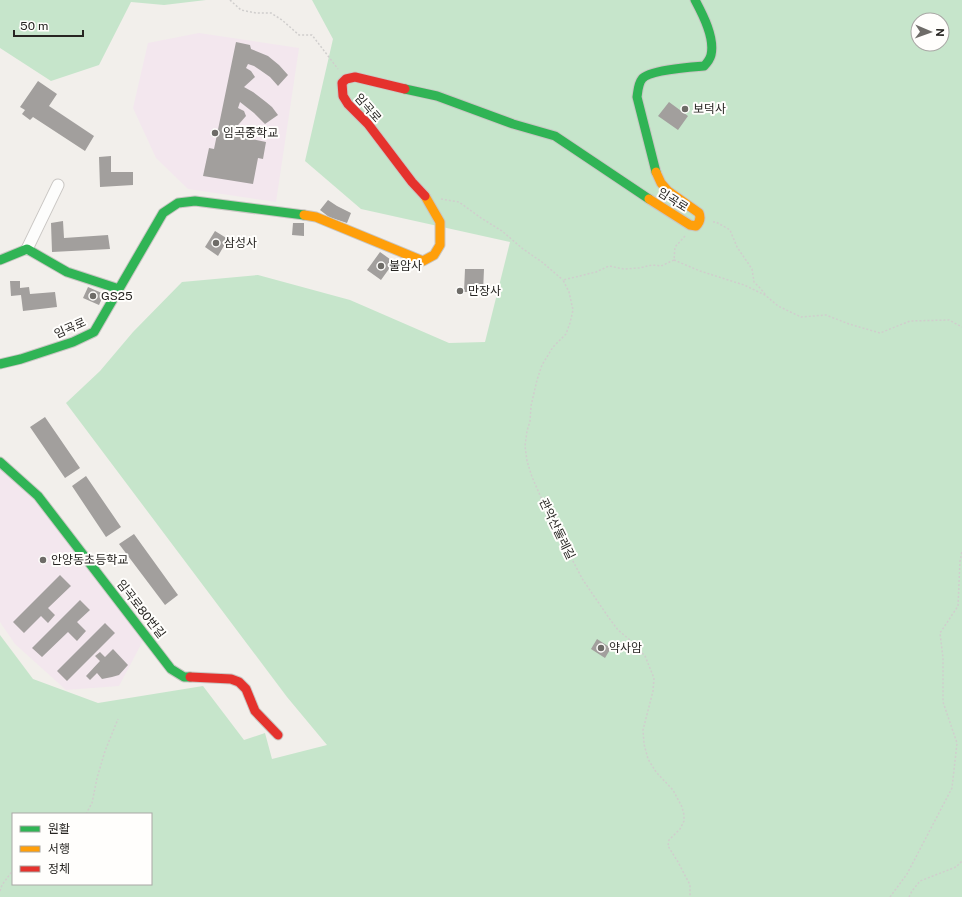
<svg xmlns="http://www.w3.org/2000/svg" width="962" height="897" font-family="'Public Sans','Noto Sans KR',sans-serif">
<style>
.education{fill:#f3e7ee}
.green{fill:#c6e5cb;fill-rule:evenodd}
.building{fill:#a29f9d}
.lines{fill:none;stroke-linecap:round;stroke-linejoin:round}
.street-casing{stroke:#c9c6c3;stroke-width:13}
.fast-casing{stroke:#c9c6c3;stroke-width:11}
.slow-casing{stroke:#c9c6c3;stroke-width:11}
.jam-casing{stroke:#c9c6c3;stroke-width:11}
.path{stroke:#d0cecd;stroke-width:1.5;stroke-dasharray:2 2;stroke-linecap:butt}
.street{stroke:#fdfdfc;stroke-width:11}
.fast{stroke:#30b455;stroke-width:9}
.slow{stroke:#ff9f0a;stroke-width:9}
.jam{stroke:#e5322d;stroke-width:9}
.poi-dot{fill:#6e6c68;stroke:#fffefc;stroke-width:1.5}
.labels{text-anchor:middle;stroke-width:4;stroke-linejoin:round;paint-order:stroke}
.street-label{font-size:12px;fill:#272522;stroke:#fffefc}
.poi-label{font-size:12px;fill:#272522;stroke:#fffefc;text-anchor:start}
</style>
<rect width="100%" height="100%" fill="#f2efeb"/>
<!-- education -->
<path class="education" d="M 199,33 L 299,48 L 276,202 L 188,189 L 156,158 L 133,108 L 148,43 Z
M 0,468 L 38,498 L 145,637 L 119,686 L 66,690 L 15,644 L 0,622 Z"/>
<!-- green -->
<path class="green" d="M 0,0 L 206,0 L 164,5 L 131,2 L 99,65 L 51,81 L 0,48 Z
M 312,0 L 962,0 L 962,897 L 0,897 L 0,635 L 33,679 L 98,703 L 203,686 L 244,740 L 265,733 L 272,759 L 327,745 L 287,697 L 66,403 L 100,371 L 133,332 L 182,282 L 258,275 L 350,300 L 449,343 L 485,342 L 510,242 L 361,209 L 305,161 L 333,39 ZM 918,20 L 942,20 L 942,44 L 918,44 ZM 13,814 L 151,814 L 151,884 L 13,884 Z"/>
<!-- building -->
<path class="building" d="M 236,42 L 250,45 L 251,49 L 268,56 L 279,65 L 288,75 L 278,86 L 270,77 L 260,70 L 254,66 L 248,64 L 246,68 L 251,71 L 255,77 L 244,87 L 253,92 L 266,102 L 272,107 L 278,115 L 265,124 L 254,113 L 240,102 L 238,108 L 244,111 L 246,116 L 232,132 L 231,135 L 266,142 L 263,159 L 258,158 L 253,184 L 203,176 L 209,148 L 214,149 Z
M 38,81 L 57,94 L 49,106 L 94,136 L 85,151 L 33,117 L 30,120 L 22,114 L 25,110 L 20,107 Z
M 669,102 L 688,116 L 678,130 L 658,116 Z
M 111,156 L 111,172 L 133,172 L 133,185 L 100,187 L 99,157 Z
M 328,200 L 337,206 L 351,213 L 347,223 L 329,217 L 320,210 Z
M 63,221 L 64,238 L 108,235 L 110,249 L 52,252 L 51,223 Z
M 293,223 L 304,223 L 304,236 L 292,235 Z
M 215,231 L 228,239 L 218,256 L 205,247 Z
M 380,252 L 394,262 L 381,280 L 367,270 Z
M 465,269 L 484,269 L 483,292 L 464,292 Z
M 10,281 L 20,281 L 20,288 L 29,287 L 30,294 L 55,292 L 57,307 L 23,311 L 21,295 L 11,296 Z
M 88,287 L 104,294 L 99,305 L 83,298 Z
M 45,417 L 80,468 L 65,478 L 30,427 Z
M 86,476 L 121,527 L 106,537 L 72,486 Z
M 134,534 L 178,595 L 165,605 L 119,544 Z
M 60,575 L 71,586 L 48,608 L 55,615 L 48,623 L 41,616 L 24,633 L 13,622 Z
M 80,600 L 90,610 L 77,622 L 86,631 L 77,641 L 68,632 L 42,657 L 32,648 Z
M 105,623 L 115,633 L 67,681 L 57,671 Z
M 597,639 L 611,648 L 605,658 L 591,649 Z
M 113,649 L 128,665 L 119,675 L 112,677 L 102,679 L 97,673 L 90,680 L 86,676 L 100,661 L 95,656 L 100,652 L 105,657 Z"/>
<g class="lines">
<defs>
<path id="street" d="M 27,249 L 58,185"/>
<path id="fast" d="M 405,89 L 437,96 L 513,124 L 555,136 L 649,199
M 656,172 L 637,97 C 638,91 638,84 642,79 C 648,70 692,67 704,66 C 707,63 710,59 711,55 C 715,38 703,15 695,0
M 0,260 L 27,249 L 67,272 L 119,289
M 0,364 L 21,359 L 73,342 L 94,332 L 163,213 L 178,203 L 195,201 L 304,215
M 0,462 L 38,496 L 171,669 L 184,677 L 190,677"/>
<path id="slow" d="M 649,199 L 690,225 L 696,226 C 700,222 701,218 699,213 L 668,191 L 661,183 L 656,172
M 304,215 L 316,217 L 423,261 L 434,255 L 440,245 L 440,222 L 425,196"/>
<path id="jam" d="M 405,89 L 355,77 L 346,79 L 342,83 L 343,96 L 348,104 L 368,124 L 412,182 L 425,196
M 190,677 L 231,679 L 239,682 L 246,689 L 255,711 L 278,735"/>
</defs>
<!-- street casing -->
<use href="#street" class="street-casing"/>
<!-- fast casing -->
<use href="#fast" class="fast-casing"/>
<!-- slow casing -->
<use href="#slow" class="slow-casing"/>
<!-- jam casing -->
<use href="#jam" class="jam-casing"/>
<!-- path -->
<path class="path" d="M 230,0 L 241,10 L 256,13 L 271,13 L 282,20 L 299,35 L 312,35 L 338,69
M 441,199 L 459,202 L 481,218 L 502,231 L 523,249 L 542,262 L 563,280
M 713,222 L 716,222 L 730,230 L 737,247 L 752,269 L 754,282 L 760,288 L 765,294
M 685,236 L 675,247 L 674,260 L 661,266 L 652,265 L 639,268 L 624,269 L 609,266 L 596,272 L 563,280 L 569,292 L 573,310 L 570,323 L 566,334 L 553,347 L 542,365 L 537,380 L 531,406 L 530,421 L 527,431 L 525,446 L 527,461 L 532,477 L 551,520 L 583,580 L 609,618 L 618,630 L 630,640 L 645,656 L 654,678 L 653,691 L 643,730 L 644,744 L 648,759 L 656,772 L 673,790 L 682,807 L 684,815 L 684,821 L 680,829 L 669,840 L 668,846 L 678,862 L 690,885 L 690,897
M 674,260 L 700,271 L 744,285 L 765,295 L 778,306 L 801,317 L 826,315 L 849,324 L 880,333 L 910,321 L 949,320 L 962,327
M 86,814 L 92,803 L 97,778 L 105,751 L 118,719
M 0,891 L 2,885 L 13,870
M 890,897 L 907,874 L 952,788 L 957,743 L 943,702 L 943,658 L 940,633 L 958,606 L 960,561 L 962,551
M 909,897 L 912,891 L 920,881 L 956,867 L 962,861"/>
<!-- street -->
<use href="#street" class="street"/>
<!-- fast -->
<use href="#fast" class="fast"/>
<!-- slow -->
<use href="#slow" class="slow"/>
<!-- jam -->
<use href="#jam" class="jam"/>
</g>
<!-- markers -->
<g class="poi-dot">
<circle cx="685" cy="109" r="4"/>
<circle cx="215" cy="133" r="4"/>
<circle cx="216" cy="243" r="4"/>
<circle cx="381" cy="266" r="4"/>
<circle cx="460" cy="291" r="4"/>
<circle cx="93" cy="296" r="4"/>
<circle cx="43" cy="560" r="4"/>
<circle cx="601" cy="648" r="4"/>
</g>
<g class="labels">
<!-- street labels -->
<g class="street-label">
<text transform="translate(368 108) rotate(49)" y="4">임곡로</text>
<text transform="translate(673 200) rotate(32)" y="4">임곡로</text>
<text transform="translate(70 328) rotate(-24)" y="4">임곡로</text>
<text transform="translate(557 529) rotate(64)" y="4">관악산둘레길</text>
<text transform="translate(141 609) rotate(52)" y="4">임곡로80번길</text>
</g>
<!-- poi labels -->
<g class="poi-label">
<text x="693" y="113">보덕사</text>
<text x="223" y="137">임곡중학교</text>
<text x="224" y="247">삼성사</text>
<text x="389" y="270">불암사</text>
<text x="468" y="295">만장사</text>
<text x="101" y="300">GS25</text>
<text x="51" y="564">안양동초등학교</text>
<text x="609" y="652">약사암</text>
</g>
</g>
<!-- legend -->
<rect x="12" y="813" width="140" height="72" fill="#fffefc" stroke="#a9a7a5"/>
<rect x="20" y="826" width="20" height="6" fill="#30b455" stroke="#a9a7a5"/>
<text x="48" y="833" font-size="12" fill="#272522">원활</text>
<rect x="20" y="846" width="20" height="6" fill="#ff9f0a" stroke="#a9a7a5"/>
<text x="48" y="853" font-size="12" fill="#272522">서행</text>
<rect x="20" y="866" width="20" height="6" fill="#e5322d" stroke="#a9a7a5"/>
<text x="48" y="873" font-size="12" fill="#272522">정체</text>
<!-- north arrow -->
<g transform="translate(930 32) rotate(92)"><circle r="19" fill="#fffefc" stroke="#a9a7a5"/>
<path d="M0-3L7 15L0 10L-7 15Z" fill="#6e6c68"/>
<text y="-6" font-size="11" font-weight="bold" text-anchor="middle" fill="#272522">N</text>
</g>
<!-- scale -->
<path d="M14 30v6h69v-6" fill="none" stroke="#272522" stroke-width="2"/>
<text x="20" y="30" font-size="12" fill="#272522" stroke="#fffefc" stroke-width="3" paint-order="stroke">50 m</text>
</svg>
